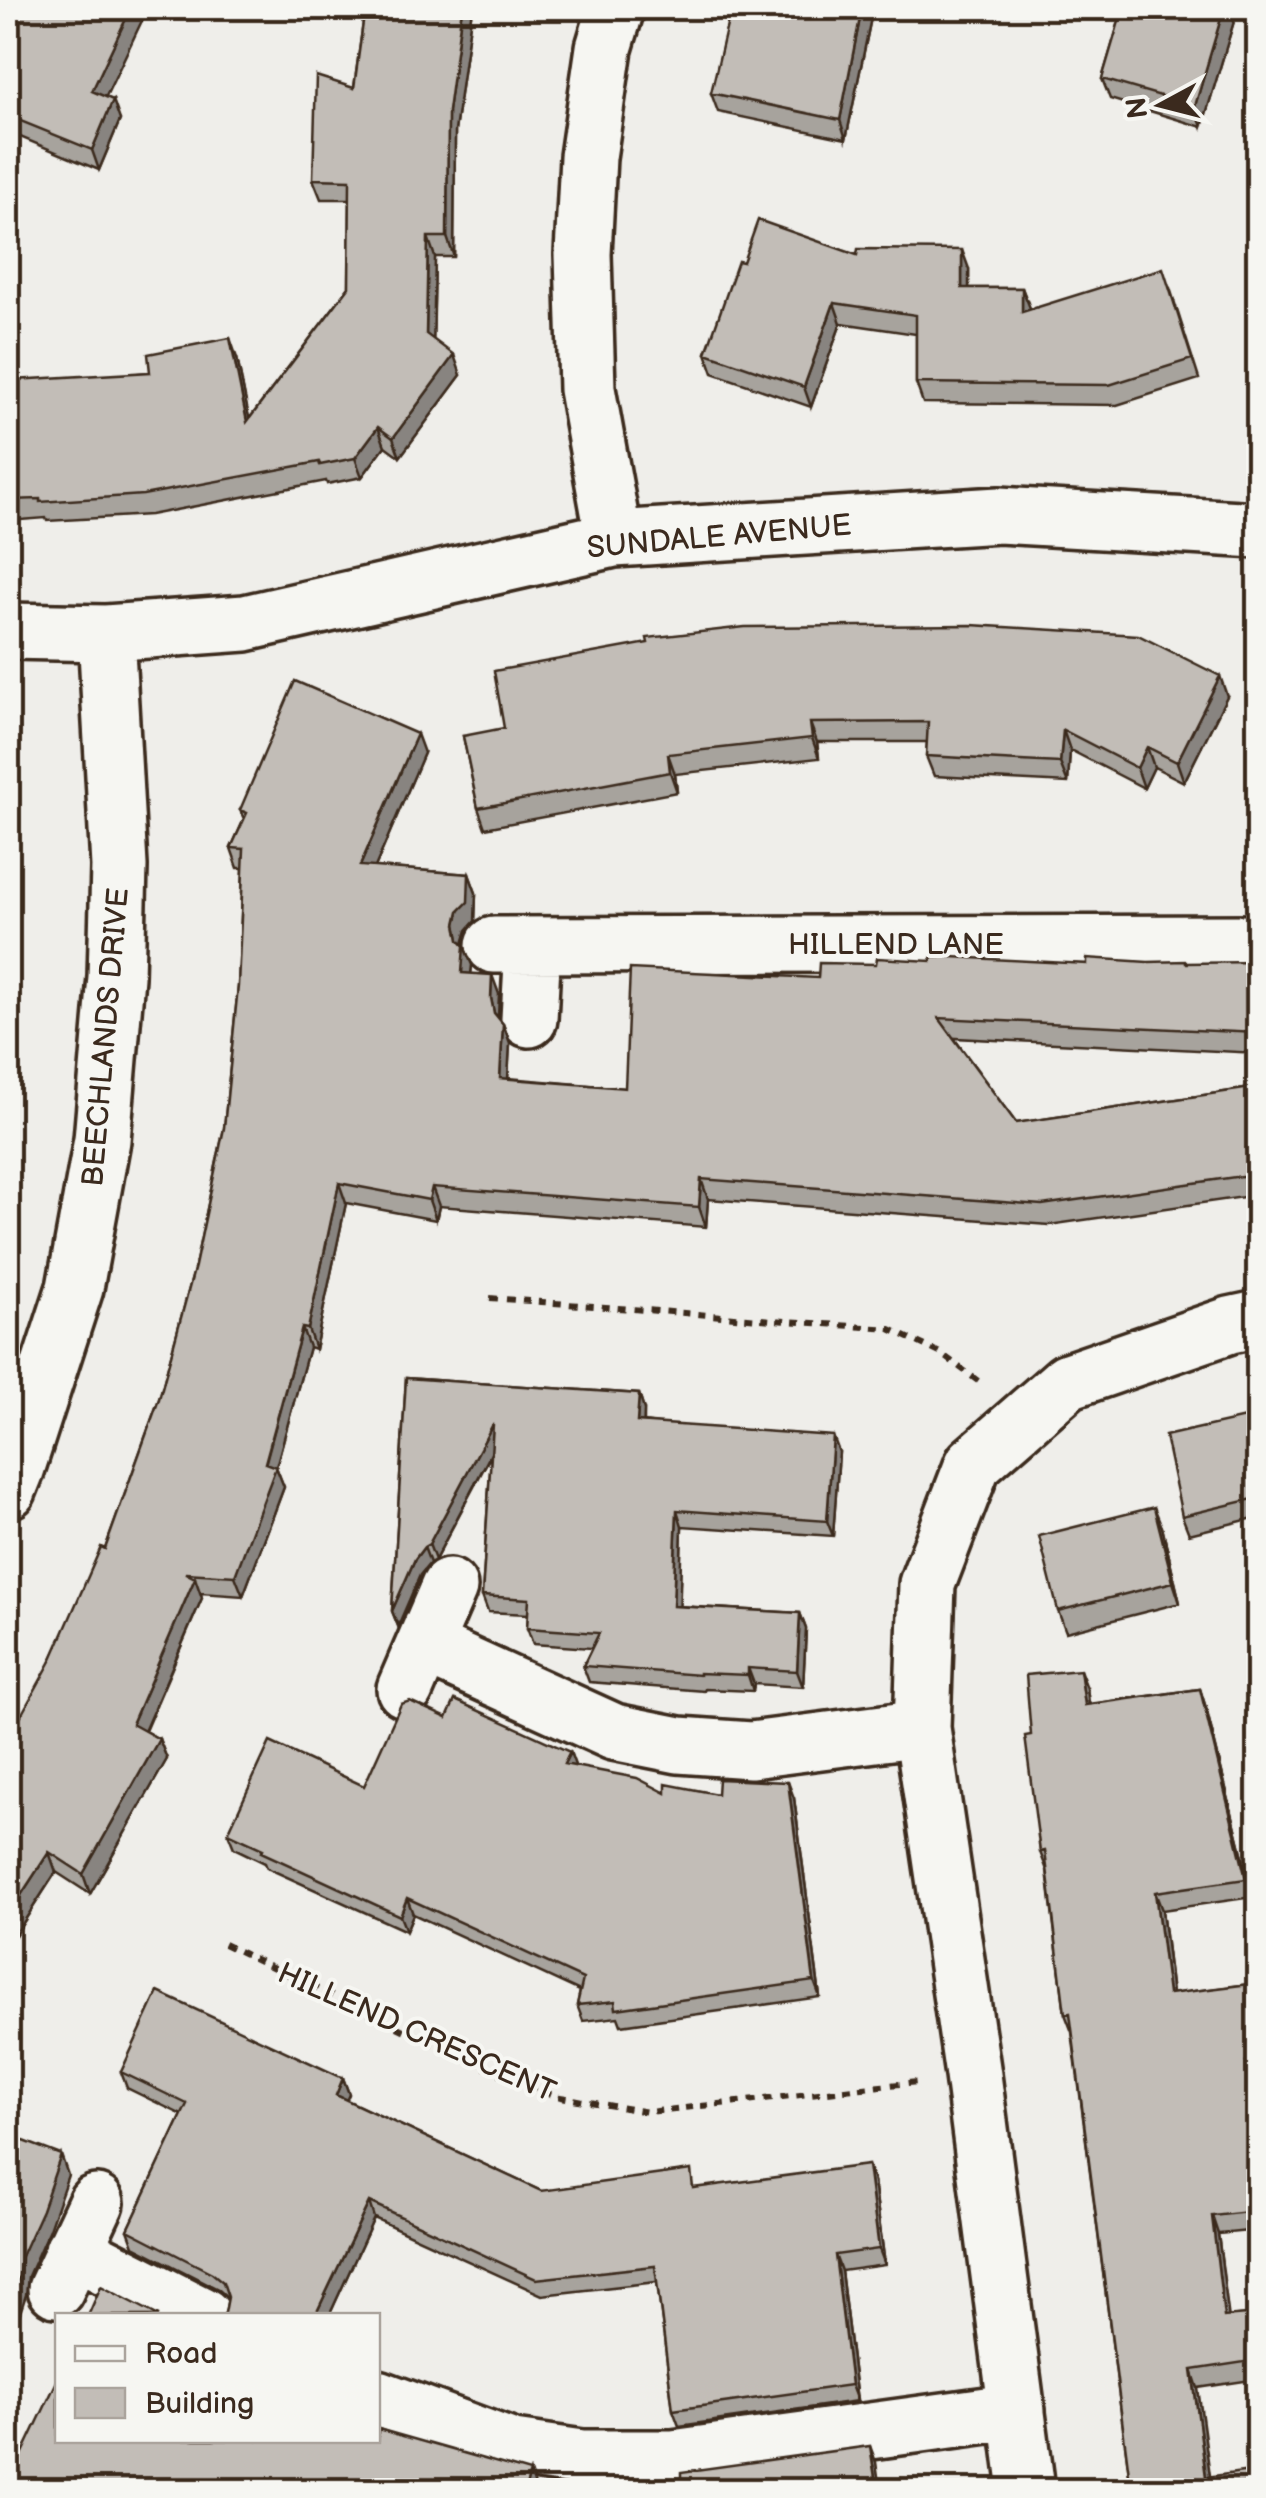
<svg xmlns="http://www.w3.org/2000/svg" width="1266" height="2498" font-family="'Balsamiq Sans',sans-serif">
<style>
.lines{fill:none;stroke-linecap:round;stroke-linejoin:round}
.street-casing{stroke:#3b2a1e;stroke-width:62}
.path{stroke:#3b2a1e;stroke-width:6;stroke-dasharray:8 8;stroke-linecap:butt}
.street{stroke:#f6f6f2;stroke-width:55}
.wall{fill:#a7a39d;stroke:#3b2a1e;stroke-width:2.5}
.shaded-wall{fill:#888480;stroke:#3b2a1e;stroke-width:2.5}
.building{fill:#c2bdb7;stroke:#3b2a1e;stroke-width:2.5}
.labels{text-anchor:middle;stroke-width:8;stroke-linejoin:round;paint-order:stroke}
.street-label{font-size:30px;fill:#3b2a1e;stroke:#f6f6f2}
</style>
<rect width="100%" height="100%" fill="#efeeea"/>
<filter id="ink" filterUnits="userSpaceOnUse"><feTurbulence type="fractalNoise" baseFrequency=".01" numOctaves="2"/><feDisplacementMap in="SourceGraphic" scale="20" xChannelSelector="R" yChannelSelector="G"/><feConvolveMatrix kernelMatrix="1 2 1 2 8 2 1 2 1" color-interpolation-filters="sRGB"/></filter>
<g filter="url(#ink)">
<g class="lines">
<defs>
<path id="street" d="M 614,539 L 587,389 L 583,254 L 588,157 L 604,48 L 616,8
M 8,631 L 106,633 L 245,623 L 614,539 L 999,515 L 1258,530
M 494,945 L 1258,943
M 529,1019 L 533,945
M 8,1490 L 16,1470 L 75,1288 L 102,1140 L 116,977 L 119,866 L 106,633
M 425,1646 L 614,1732 L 679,1745 L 751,1750 L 922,1728
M 405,1689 L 449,1587
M 73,2250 L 203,2316
M 56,2289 L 96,2203
M 378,2398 L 513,2448 L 582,2458 L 673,2458 L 1017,2411
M 1027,2490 L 973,2075 L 922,1728 L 927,1584 L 973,1464 L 1068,1381 L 1230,1325 L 1258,1319"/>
</defs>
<!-- street casing -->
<use href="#street" class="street-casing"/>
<!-- path -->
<path class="path" d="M 490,1298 L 890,1329 L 942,1354 L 978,1381
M 224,1944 L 466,2060 L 555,2096 L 648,2112 L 917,2082"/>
<!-- street -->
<use href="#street" class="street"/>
</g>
<!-- wall -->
<path class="wall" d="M 8,8 L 106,97 L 120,120 L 99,170 L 8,132 Z
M 365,8 L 472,8 L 455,131 L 454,257 L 435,257 L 433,340 L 461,375 L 400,457 L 385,446 L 362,477 L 327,484 L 326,481 L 150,515 L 47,521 L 46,518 L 8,521 L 8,385 L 150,372 L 237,358 L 249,419 L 349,287 L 350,199 L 321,199 L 313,179 L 354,88 Z
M 873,8 L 846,139 L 718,112 L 711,93 Z
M 1123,8 L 1238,8 L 1202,127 L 1110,99 L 1102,79 Z
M 857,255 L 969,269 L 969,288 L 1022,288 L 1030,310 L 1170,288 L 1199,379 L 1117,405 L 923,403 L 916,383 L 916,334 L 841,323 L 811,407 L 713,373 L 706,353 L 743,262 Z
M 1227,696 L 1184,782 L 1154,767 L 1144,788 L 1070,750 L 1068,783 L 934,776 L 926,756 L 927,742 L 817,742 L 819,758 L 675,774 L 677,792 L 485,828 L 478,808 L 463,736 Z
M 424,753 L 375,867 L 469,874 L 476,893 L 475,921 L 467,930 L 463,944 L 472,965 L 471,974 L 499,994 L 498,1018 L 503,1024 L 510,1043 L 508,1078 L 625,1088 L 818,978 L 876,964 L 931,961 L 1087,964 L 1187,963 L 1258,974 L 1258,1053 L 954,1038 L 1016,1123 L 1258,1087 L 1258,1195 L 1049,1225 L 708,1199 L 706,1227 L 439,1206 L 436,1220 L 346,1203 L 315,1349 L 309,1347 L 276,1467 L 284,1487 L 243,1596 L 201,1593 L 202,1598 L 145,1731 L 159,1739 L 167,1759 L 90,1894 L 56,1872 L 8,1946 L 51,1661 L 105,1549 L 159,1399 L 195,1266 L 224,1128 L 238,986 L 243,868 L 238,868 L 231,848 L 244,819 L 240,810 Z
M 406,1378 L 639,1394 L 644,1410 L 644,1422 L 839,1452 L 833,1536 L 682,1526 L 679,1606 L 800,1613 L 806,1629 L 803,1687 L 754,1684 L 753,1691 L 705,1689 L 704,1691 L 589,1682 L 583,1666 L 592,1648 L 533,1644 L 527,1628 L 528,1614 L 488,1612 L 482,1596 L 491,1455 L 435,1560 L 430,1563 L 420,1575 L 398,1626 L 392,1611 Z
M 1258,1415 L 1258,1517 L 1189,1534 L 1182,1516 Z
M 1162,1527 L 1180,1603 L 1066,1632 L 1058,1611 Z
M 1087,1688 L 1089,1704 L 1200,1689 L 1206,1708 L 1253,1897 L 1162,1910 L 1172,1994 L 1258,1983 L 1258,2080 L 1253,2080 L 1258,2117 L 1258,2230 L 1218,2234 L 1228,2317 L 1258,2314 L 1258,2379 L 1198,2388 L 1131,2490 L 1072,2032 L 1065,2014 L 1047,1870 L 1040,1852 L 1031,1735 Z
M 447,1718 L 570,1752 L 575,1767 L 666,1793 L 717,1794 L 794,1798 L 820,1997 L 621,2025 L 618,2017 L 583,2021 L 577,2005 L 580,1991 L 413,1914 L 406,1931 L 267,1868 L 265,1863 L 234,1848 L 228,1833 L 364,1786 Z
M 121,2072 L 343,2078 L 349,2094 L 346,2100 L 541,2191 L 697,2188 L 874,2181 L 885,2265 L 841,2271 L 857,2401 L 679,2426 L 673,2410 L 657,2282 L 542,2295 L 374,2218 L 329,2316 L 223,2316 L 225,2313 L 228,2298 L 218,2289 L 134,2246 L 128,2230 L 182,2115 L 127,2088 Z
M 12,2476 L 536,2489 L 536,2490 L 17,2490 Z"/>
<!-- shaded-wall -->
<path class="shaded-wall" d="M 131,8 L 148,8 L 99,111 L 92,91 Z
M 462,8 L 472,8 L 455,131 L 454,257 L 447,237 L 448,111 Z
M 862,8 L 873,8 L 846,139 L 840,120 Z
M 1224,8 L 1238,8 L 1202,127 L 1195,106 Z
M 113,100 L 120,120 L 99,170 L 92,150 Z
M 428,237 L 435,257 L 433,354 L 426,334 Z
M 962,250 L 969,269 L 969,308 L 962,288 Z
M 1022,288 L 1030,308 L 1029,332 L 1022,312 Z
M 834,303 L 841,323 L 811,407 L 804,387 Z
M 230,338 L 237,358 L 254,442 L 247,422 Z
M 454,355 L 461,375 L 400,457 L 393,438 Z
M 378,427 L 385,446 L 362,477 L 355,458 Z
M 1220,676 L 1227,696 L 1184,782 L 1177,762 Z
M 810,723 L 817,742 L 819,758 L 812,738 Z
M 1063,730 L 1070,750 L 1068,783 L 1060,763 Z
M 417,734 L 424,753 L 367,886 L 360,866 Z
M 1147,747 L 1154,767 L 1144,788 L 1137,768 Z
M 668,754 L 675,774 L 677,792 L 670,772 Z
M 469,874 L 476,893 L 475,921 L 467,930 L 463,944 L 472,965 L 469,993 L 462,973 L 459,940 L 456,924 Z
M 1254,962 L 1258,974 L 1258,1038 L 1257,1033 Z
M 492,975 L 499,994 L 498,1017 L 494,1013 L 491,998 Z
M 503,1024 L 510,1043 L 507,1097 L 500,1078 Z
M 701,1179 L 708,1199 L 706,1227 L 699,1207 Z
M 339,1183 L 346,1203 L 315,1349 L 308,1329 Z
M 432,1187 L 439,1206 L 436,1220 L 429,1200 Z
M 302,1328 L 309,1347 L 276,1467 L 284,1487 L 243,1596 L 235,1576 Z
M 639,1394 L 644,1410 L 643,1437 L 637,1422 Z
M 493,1424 L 498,1440 L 435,1560 L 429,1544 Z
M 833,1436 L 839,1452 L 833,1536 L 827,1521 Z
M 1154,1507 L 1162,1527 L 1180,1603 L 1173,1582 Z
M 677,1510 L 682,1526 L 679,1622 L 673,1606 Z
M 424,1547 L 430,1563 L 420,1575 L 398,1626 L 392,1611 L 415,1559 Z
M 195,1578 L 202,1598 L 139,1743 L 132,1724 Z
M 800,1613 L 806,1629 L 803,1687 L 797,1671 Z
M 748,1668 L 754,1684 L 753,1691 L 748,1675 Z
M 1080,1670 L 1087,1688 L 1091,1723 L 1085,1705 Z
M 1200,1689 L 1206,1708 L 1253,1897 L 1246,1879 Z
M 159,1739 L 167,1759 L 90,1894 L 83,1874 Z
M 570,1752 L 576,1768 L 564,1764 Z
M 788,1782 L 794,1798 L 820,1997 L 814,1981 Z
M 49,1852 L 56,1872 L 8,1946 L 8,1915 Z
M 1155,1892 L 1162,1910 L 1174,2012 L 1168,1994 Z
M 407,1898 L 413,1914 L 406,1931 L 400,1916 Z
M 1246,2062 L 1253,2080 L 1258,2117 L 1258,2140 Z
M 343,2078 L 349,2094 L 342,2111 L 336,2095 Z
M 61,2155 L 68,2175 L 49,2229 L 28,2276 L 26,2295 L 8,2348 L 8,2308 L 21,2256 Z
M 868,2165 L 874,2181 L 885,2265 L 879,2249 Z
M 369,2202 L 374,2218 L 329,2316 L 315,2316 Z
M 1212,2216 L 1218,2234 L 1231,2335 L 1224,2317 Z
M 835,2255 L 841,2271 L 857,2401 L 851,2385 Z
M 1192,2370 L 1198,2388 L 1212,2490 L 1206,2477 Z
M 870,2446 L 876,2462 L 880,2490 L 877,2490 Z
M 530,2472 L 536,2489 L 536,2490 L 525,2490 Z"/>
<!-- building -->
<path class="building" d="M 8,8 L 131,8 L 92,91 L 113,100 L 92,150 L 8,116 Z
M 365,8 L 462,8 L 448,111 L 447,237 L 428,237 L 426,334 L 454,355 L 393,438 L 378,427 L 355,458 L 320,465 L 319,462 L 143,495 L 40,502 L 40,499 L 8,500 L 8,385 L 14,385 L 14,380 L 150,372 L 148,354 L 230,338 L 247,422 L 349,287 L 350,180 L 313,179 L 316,76 L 354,88 Z
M 731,8 L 862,8 L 840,120 L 711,93 Z
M 1123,8 L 1224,8 L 1195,106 L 1102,79 Z
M 758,220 L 857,255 L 858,249 L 962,250 L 962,288 L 1022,288 L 1022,312 L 1163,268 L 1192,359 L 1109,385 L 916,383 L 916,315 L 834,303 L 804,387 L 706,353 L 738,261 L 743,262 Z
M 971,625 L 1138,635 L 1220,676 L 1177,762 L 1147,747 L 1137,768 L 1063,730 L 1060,763 L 926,756 L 928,722 L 810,723 L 812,738 L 668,754 L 670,772 L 478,808 L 463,736 L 504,728 L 494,671 L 648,643 L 647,638 L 745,627 Z
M 295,681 L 417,734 L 360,866 L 469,874 L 468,902 L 459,911 L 456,924 L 459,940 L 464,946 L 462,973 L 492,975 L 491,998 L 494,1013 L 503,1024 L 500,1078 L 625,1088 L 630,969 L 818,978 L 819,963 L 876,964 L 877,958 L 931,961 L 932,956 L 1087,964 L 1087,958 L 1148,962 L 1186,961 L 1186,963 L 1254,962 L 1257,1033 L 939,1018 L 1016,1123 L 1258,1087 L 1258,1164 L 1254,1165 L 1256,1174 L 1042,1205 L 701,1179 L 699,1207 L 432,1187 L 429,1200 L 339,1183 L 308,1329 L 302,1328 L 265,1463 L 276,1467 L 235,1576 L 185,1573 L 195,1578 L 132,1724 L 159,1739 L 83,1874 L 49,1852 L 8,1915 L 8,1739 L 51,1661 L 101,1547 L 105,1549 L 159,1399 L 195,1266 L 224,1128 L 238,986 L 244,849 L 231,848 L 247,813 L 240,810 Z
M 406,1378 L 639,1394 L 637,1422 L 833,1436 L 827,1521 L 677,1510 L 673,1606 L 800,1613 L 797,1671 L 748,1668 L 748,1675 L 699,1673 L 699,1675 L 583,1666 L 599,1633 L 527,1628 L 529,1599 L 482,1596 L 493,1424 L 429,1544 L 424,1547 L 415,1559 L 392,1611 Z
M 1258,1415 L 1258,1510 L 1257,1498 L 1182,1516 L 1165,1436 Z
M 1154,1507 L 1173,1582 L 1058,1611 L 1039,1536 Z
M 1080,1670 L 1085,1705 L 1200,1689 L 1246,1879 L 1155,1892 L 1168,1994 L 1258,1983 L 1258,2061 L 1246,2062 L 1258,2140 L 1258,2211 L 1212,2216 L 1224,2317 L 1258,2314 L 1258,2360 L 1192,2370 L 1206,2477 L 1258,2470 L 1258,2490 L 1131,2490 L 1070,2013 L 1065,2014 L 1045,1851 L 1040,1852 L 1025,1736 L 1031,1735 L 1026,1675 Z
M 455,1700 L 570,1752 L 564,1764 L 637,1778 L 666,1793 L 666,1784 L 717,1794 L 718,1779 L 788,1782 L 814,1981 L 616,2009 L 615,2001 L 577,2005 L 583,1979 L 407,1898 L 400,1916 L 261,1852 L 263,1849 L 228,1833 L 270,1742 L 364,1786 L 401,1704 L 410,1701 L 447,1718 Z
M 158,1992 L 343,2078 L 336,2095 L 541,2191 L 691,2170 L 693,2188 L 868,2165 L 879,2249 L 835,2255 L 851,2385 L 673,2410 L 655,2266 L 536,2279 L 369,2202 L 315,2316 L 223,2316 L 225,2313 L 228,2297 L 223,2282 L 212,2273 L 128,2230 L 187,2104 L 121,2072 Z
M 16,2138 L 61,2155 L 42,2210 L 21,2256 L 19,2276 L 8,2308 L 8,2159 Z
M 101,2286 L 159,2316 L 88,2316 Z
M 58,2379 L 58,2440 L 378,2440 L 378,2429 L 530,2472 L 525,2490 L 17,2490 L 21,2480 L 12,2476 Z
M 870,2446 L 877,2490 L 583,2490 L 681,2478 L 681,2472 Z"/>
</g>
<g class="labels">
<!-- street labels -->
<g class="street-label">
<text transform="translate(719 536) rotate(-5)" y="10">SUNDALE AVENUE</text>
<text x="896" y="954">HILLEND LANE</text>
<text transform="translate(105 1037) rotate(-85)" y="10">BEECHLANDS DRIVE</text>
<text transform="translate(417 2032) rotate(24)" y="10">HILLEND CRESCENT</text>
</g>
</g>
<!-- margin -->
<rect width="1266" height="2498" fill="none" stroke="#f6f6f2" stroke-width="40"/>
<rect x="20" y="20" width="1226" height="2458" fill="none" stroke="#3b2a1e" stroke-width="4" filter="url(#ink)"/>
<!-- legend -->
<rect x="55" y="2313" width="325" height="130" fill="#f6f6f2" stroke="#aba49d" stroke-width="2.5"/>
<rect x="75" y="2346" width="50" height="15" fill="#f6f6f2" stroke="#aba49d" stroke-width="2.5"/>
<text x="145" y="2363" font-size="30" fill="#3b2a1e">Road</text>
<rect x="75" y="2388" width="50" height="30" fill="#c2bdb7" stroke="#aba49d" stroke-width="2.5"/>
<text x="145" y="2413" font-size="30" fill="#3b2a1e">Building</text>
<!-- north arrow -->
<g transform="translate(1161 105) rotate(263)" stroke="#f6f6f2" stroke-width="8" paint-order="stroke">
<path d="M0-8L18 38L0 25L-18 38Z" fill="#3b2a1e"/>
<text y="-15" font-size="28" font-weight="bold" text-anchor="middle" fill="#3b2a1e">N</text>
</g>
</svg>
